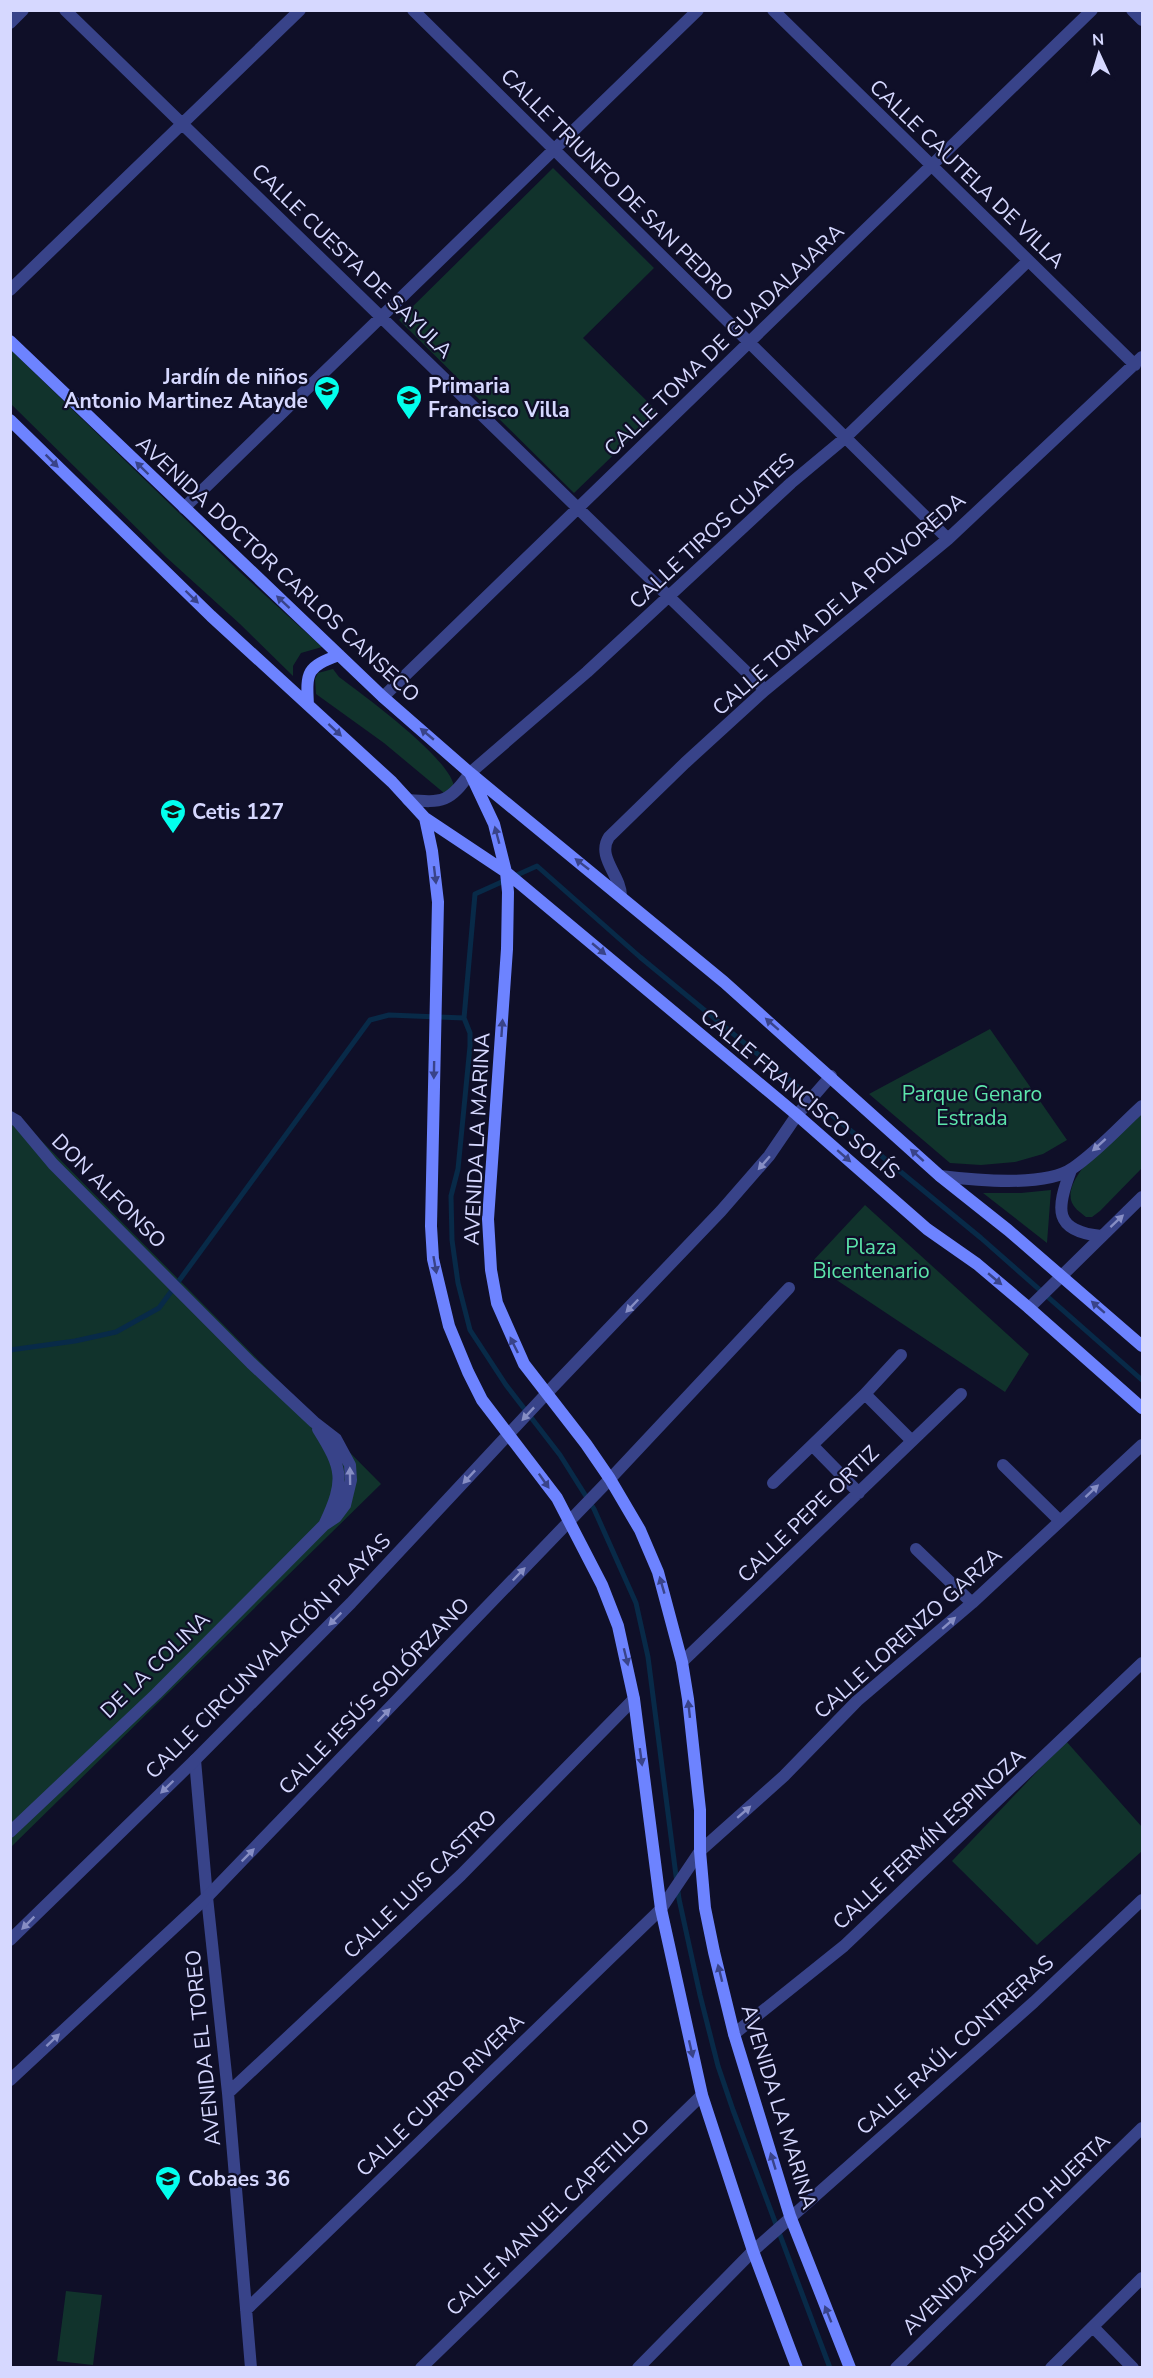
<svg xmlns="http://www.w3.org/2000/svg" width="1153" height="2378" font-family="'Nunito Sans',sans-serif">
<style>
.green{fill:#11332c}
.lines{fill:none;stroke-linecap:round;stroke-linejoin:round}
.stream{stroke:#082a48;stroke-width:5}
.minor{stroke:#384389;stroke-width:12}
.tertiary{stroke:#384389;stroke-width:12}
.secondary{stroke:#6d83ff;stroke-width:12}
.oneway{fill:#394389}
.oneway2{fill:#878ec4}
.labels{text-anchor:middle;stroke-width:4.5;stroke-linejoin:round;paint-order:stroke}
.street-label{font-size:21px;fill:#d6d8ff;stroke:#0f0f28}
.poi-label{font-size:21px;font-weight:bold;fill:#d6d8ff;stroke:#0f0f28;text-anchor:start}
.park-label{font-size:21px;fill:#5ce5ab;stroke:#0f0f28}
</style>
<rect width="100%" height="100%" fill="#0f0f28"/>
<!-- green -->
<path class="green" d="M 553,168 L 654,268 L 583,338 L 658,412 L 574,493 L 399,320 Z
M 10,349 L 241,573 L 322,647 L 301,653 L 293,666 L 293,676 L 240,624 L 166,557 L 11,404 Z
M 333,669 L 339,677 C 362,694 454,761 454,788 L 444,793 L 384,743 L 316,694 L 315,679 L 318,673 Z
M 990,1029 L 1067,1140 L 1043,1154 L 1015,1162 L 981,1165 L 950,1163 L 869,1094 Z
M 11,1110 L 381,1484 L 11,1847 Z
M 1142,1111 L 1142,1168 L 1100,1211 L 1092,1217 L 1086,1217 C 1080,1212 1073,1208 1071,1200 C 1065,1172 1123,1129 1142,1111 Z
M 1051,1190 L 1047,1243 L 983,1193 L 1021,1193 Z
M 865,1205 L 1029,1354 L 1005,1392 L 811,1263 Z
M 1066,1741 L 1142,1827 L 1142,1851 L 1037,1945 L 952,1861 Z
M 66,2291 L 102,2295 L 93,2365 L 57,2361 Z"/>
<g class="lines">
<!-- stream -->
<path class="stream" d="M 464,1018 L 475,894 L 537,866 L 640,957 L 981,1238 L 1142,1380
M 10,1350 L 75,1341 L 116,1332 L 159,1308 L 370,1020 L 389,1015 L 464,1018 L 470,1033 L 470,1046 L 458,1169 L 451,1196 L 452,1240 L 458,1283 L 470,1330 L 506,1385 L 560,1455 L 594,1509 L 636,1603 L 648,1657 L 679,1899 L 700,1995 L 718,2066 L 733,2110 L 830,2368"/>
<!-- minor -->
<path class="minor" d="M 65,10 L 765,690
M 413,10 L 948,539
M 773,10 L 1135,365
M 1132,10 L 1142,20
M 10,23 L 23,10
M 10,290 L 300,10
M 184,508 L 698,10
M 383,697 L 1092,10
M 408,800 C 443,803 450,802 470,773 L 587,672 L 791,483 L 845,438 L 1028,261
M 621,896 C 621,875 596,857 609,837 L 685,763 L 765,690 L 948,539 L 1142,357
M 10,1117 L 17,1121 L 53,1164 L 251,1363 L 314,1422 L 336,1439 L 350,1465 L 351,1480 L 345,1505 L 336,1517 L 324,1525 L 156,1694 L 10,1832
M 547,1393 L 721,1211 L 769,1156 L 797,1115 L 831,1076
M 865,1394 L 912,1441
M 318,1429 C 343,1469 345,1480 325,1523
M 813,1446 L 859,1493
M 1003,1465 L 1060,1521
M 610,1479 L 789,1288
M 773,1483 L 865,1394 L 901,1355
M 916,1549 L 972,1603
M 682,1662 L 961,1394
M 195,1760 L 207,1897 L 228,2093 L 251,2368
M 734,2034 L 844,1946 L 1142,1663
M 228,2093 L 461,1875 L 634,1699
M 246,2310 L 661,1909 L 700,1851 L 784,1776 L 857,1701 L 972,1603 L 1142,1445
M 1093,2327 L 1133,2368
M 421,2368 L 702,2095
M 638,2368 L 753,2251 L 1034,2002 L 1142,1900
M 896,2368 L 1142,2128
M 1051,2368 L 1142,2278"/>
<!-- tertiary -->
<path class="tertiary" d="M 1071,1170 C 1056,1209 1053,1231 1101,1236
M 940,1176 C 973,1180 1045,1188 1073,1168 C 1098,1151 1120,1126 1142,1106
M 1029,1308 L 1142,1197
M 10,1940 L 195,1760 L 351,1603 L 547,1393
M 10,2080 L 207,1897 L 610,1479"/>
<!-- secondary -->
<path class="secondary" d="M 10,341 L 383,697 L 470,773 L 724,982 L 940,1176 L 1008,1230 L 1142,1346
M 10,420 L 211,616 L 392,782 L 425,818 L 506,872 L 797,1115 L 927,1229 L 977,1264 L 1029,1308 L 1142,1408
M 308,705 C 306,671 307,667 339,655
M 470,773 L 494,824 L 506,872 L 508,892 L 507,949 L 488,1219 L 491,1270 L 497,1303 L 524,1364 L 586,1444 L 610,1479 L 640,1530 L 658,1572 L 682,1662 L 688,1699 L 700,1810 L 700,1851 L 705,1908 L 714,1952 L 734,2034 L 790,2216 L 850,2368
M 425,818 L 432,851 L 438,902 L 431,1226 L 433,1259 L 449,1326 L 468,1372 L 482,1400 L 557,1498 L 602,1585 L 618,1626 L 634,1699 L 661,1909 L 702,2095 L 753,2251 L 797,2368"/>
</g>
<!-- one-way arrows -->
<defs><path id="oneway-solid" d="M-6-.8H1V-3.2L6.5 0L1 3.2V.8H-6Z" transform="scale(1.5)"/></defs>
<g class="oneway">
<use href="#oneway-solid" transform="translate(52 461) rotate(45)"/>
<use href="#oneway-solid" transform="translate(142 468) rotate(-136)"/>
<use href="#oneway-solid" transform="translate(192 597) rotate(44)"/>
<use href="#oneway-solid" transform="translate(283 602) rotate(-137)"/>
<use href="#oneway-solid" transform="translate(335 730) rotate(43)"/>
<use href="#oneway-solid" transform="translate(427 734) rotate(-140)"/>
<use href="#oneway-solid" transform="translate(497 835) rotate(-105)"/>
<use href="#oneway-solid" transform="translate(582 864) rotate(-142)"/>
<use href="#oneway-solid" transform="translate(435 875) rotate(83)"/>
<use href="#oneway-solid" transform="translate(599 949) rotate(40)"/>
<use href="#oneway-solid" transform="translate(772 1024) rotate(-139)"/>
<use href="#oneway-solid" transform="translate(502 1028) rotate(-86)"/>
<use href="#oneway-solid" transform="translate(434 1070) rotate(91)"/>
<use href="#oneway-solid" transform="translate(917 1155) rotate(-138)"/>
<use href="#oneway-solid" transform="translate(844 1156) rotate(41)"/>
<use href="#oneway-solid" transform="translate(435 1265) rotate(80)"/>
<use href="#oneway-solid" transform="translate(995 1279) rotate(40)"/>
<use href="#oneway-solid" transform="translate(1098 1307) rotate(-139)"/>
<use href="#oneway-solid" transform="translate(514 1345) rotate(-116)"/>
<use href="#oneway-solid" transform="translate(544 1481) rotate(55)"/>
<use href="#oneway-solid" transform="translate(662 1585) rotate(-106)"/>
<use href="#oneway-solid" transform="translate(626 1657) rotate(76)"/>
<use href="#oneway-solid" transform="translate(689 1709) rotate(-96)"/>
<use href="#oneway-solid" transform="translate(641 1757) rotate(82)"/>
<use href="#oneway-solid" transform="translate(720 1973) rotate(-104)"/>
<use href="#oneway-solid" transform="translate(691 2049) rotate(77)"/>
<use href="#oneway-solid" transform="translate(773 2161) rotate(-107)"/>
<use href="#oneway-solid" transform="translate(828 2314) rotate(-112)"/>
</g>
<g class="oneway2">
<use href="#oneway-solid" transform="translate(1099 1145) rotate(138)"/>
<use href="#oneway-solid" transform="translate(764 1163) rotate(131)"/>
<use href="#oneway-solid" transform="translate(1117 1221) rotate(-43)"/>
<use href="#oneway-solid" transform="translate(632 1306) rotate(134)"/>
<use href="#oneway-solid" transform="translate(528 1414) rotate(133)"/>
<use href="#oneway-solid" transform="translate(350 1476) rotate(-91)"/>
<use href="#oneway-solid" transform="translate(469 1477) rotate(133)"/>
<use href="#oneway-solid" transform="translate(1092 1491) rotate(-43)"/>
<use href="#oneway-solid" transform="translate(519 1574) rotate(-46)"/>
<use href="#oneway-solid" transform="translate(335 1619) rotate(135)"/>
<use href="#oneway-solid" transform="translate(949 1623) rotate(-41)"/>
<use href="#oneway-solid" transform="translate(384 1715) rotate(-46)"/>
<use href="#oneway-solid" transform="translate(167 1787) rotate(136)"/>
<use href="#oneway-solid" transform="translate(744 1812) rotate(-41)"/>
<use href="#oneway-solid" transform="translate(248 1855) rotate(-45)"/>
<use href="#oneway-solid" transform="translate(28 1923) rotate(135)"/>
<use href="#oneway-solid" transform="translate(53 2040) rotate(-43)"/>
</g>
<!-- icons -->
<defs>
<symbol id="school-pin" viewBox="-11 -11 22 30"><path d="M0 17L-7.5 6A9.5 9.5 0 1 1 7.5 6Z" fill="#02ffed" stroke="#0f0f28"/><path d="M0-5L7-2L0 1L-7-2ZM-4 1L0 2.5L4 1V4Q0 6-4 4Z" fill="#111"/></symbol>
<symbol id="university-pin" viewBox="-11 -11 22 30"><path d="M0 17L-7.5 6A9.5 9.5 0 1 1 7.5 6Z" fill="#02ffed" stroke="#0f0f28"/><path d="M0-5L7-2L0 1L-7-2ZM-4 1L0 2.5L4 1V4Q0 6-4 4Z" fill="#111"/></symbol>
</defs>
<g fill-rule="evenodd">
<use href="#school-pin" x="312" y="374" width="30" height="40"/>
<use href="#school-pin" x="394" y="383" width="30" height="40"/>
<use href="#university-pin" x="158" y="797" width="30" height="40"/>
<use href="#university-pin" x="153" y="2164" width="30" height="40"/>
</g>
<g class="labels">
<!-- street labels -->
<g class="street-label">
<text transform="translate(967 174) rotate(44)" y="7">CALLE CAUTELA DE VILLA</text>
<text transform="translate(617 185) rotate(45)" y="7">CALLE TRIUNFO DE SAN PEDRO</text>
<text transform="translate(352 261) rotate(44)" y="7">CALLE CUESTA DE SAYULA</text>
<text transform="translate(724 340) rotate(-44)" y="7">CALLE TOMA DE GUADALAJARA</text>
<text transform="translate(712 531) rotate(-43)" y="7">CALLE TIROS CUATES</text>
<text transform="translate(278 569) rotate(43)" y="7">AVENIDA DOCTOR CARLOS CANSECO</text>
<text transform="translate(839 604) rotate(-41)" y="7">CALLE TOMA DE LA POLVOREDA</text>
<text transform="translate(800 1094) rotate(40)" y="7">CALLE FRANCISCO SOLÍS</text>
<text transform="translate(477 1139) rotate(-87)" y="7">AVENIDA LA MARINA</text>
<text transform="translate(109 1191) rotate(45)" y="7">DON ALFONSO</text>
<text transform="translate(808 1514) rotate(-44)" y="7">CALLE PEPE ORTIZ</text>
<text transform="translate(908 1633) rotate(-42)" y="7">CALLE LORENZO GARZA</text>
<text transform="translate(268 1656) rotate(-45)" y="7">CALLE CIRCUNVALACIÓN PLAYAS</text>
<text transform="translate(155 1665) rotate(-44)" y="7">DE LA COLINA</text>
<text transform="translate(374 1696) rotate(-46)" y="7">CALLE JESÚS SOLÓRZANO</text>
<text transform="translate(929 1839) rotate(-43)" y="7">CALLE FERMÍN ESPINOZA</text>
<text transform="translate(420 1884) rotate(-44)" y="7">CALLE LUIS CASTRO</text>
<text transform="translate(955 2045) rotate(-42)" y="7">CALLE RAÚL CONTRERAS</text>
<text transform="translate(203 2048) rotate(-96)" y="7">AVENIDA EL TOREO</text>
<text transform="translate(440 2095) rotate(-44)" y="7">CALLE CURRO RIVERA</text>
<text transform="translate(779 2107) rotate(73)" y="7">AVENIDA LA MARINA</text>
<text transform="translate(548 2217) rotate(-44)" y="7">CALLE MANUEL CAPETILLO</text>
<text transform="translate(1006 2234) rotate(-44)" y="7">AVENIDA JOSELITO HUERTA</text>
</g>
<!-- poi labels -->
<g class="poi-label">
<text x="308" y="384" text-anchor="end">Jardín de niños<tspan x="308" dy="24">Antonio Martinez Atayde</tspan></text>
<text x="428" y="393">Primaria<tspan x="428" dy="24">Francisco Villa</tspan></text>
<text x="192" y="819">Cetis 127</text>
<text x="188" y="2186">Cobaes 36</text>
</g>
<!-- park labels -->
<g class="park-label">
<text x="972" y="1101">Parque Genaro<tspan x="972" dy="24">Estrada</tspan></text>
<text x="871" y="1254">Plaza<tspan x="871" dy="24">Bicentenario</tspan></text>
</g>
</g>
<!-- border -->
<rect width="1153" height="2378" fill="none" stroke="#d6d8ff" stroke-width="24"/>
<!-- north arrow -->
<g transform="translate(1099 54) rotate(356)" stroke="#0f0f28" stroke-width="4.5" paint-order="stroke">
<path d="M0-4.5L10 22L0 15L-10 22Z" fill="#d6d8ff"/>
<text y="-9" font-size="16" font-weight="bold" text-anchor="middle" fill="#d6d8ff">N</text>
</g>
</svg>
